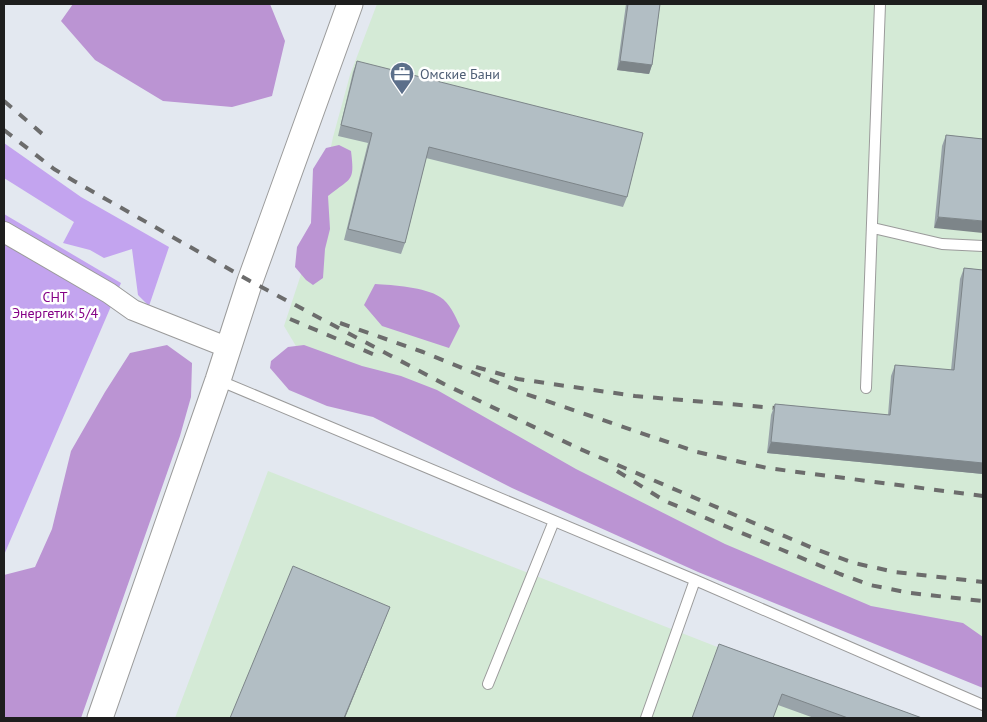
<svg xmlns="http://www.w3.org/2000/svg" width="987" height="722" font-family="'PT Sans',sans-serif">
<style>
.industrial{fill:#d4ead6}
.grass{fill:#c3a4ef}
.forest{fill:#bb94d3}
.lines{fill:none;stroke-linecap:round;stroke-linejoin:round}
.service-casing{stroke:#9b9b9b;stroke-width:12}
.minor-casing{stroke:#9b9b9b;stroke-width:22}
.tertiary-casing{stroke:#9b9b9b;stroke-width:27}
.service{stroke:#fff;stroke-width:10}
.minor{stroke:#fff;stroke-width:20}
.tertiary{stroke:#fff;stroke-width:25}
.rail{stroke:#6c6c6c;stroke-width:4;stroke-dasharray:10 10;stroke-linecap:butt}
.wall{fill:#99a3a9}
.shaded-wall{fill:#7d8589}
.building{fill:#b2bec4;stroke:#7d8589}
.labels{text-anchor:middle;stroke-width:5;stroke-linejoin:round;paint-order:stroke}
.service-label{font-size:14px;fill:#4e5e75;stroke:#fff;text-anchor:start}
.park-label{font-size:14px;fill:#850286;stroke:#fff}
</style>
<rect width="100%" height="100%" fill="#e3e8f0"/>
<!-- industrial -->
<path class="industrial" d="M 377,4 L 983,4 L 983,672 L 318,383 L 284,326 L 310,247 L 333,137 L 350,75 Z
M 268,471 L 899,718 L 175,718 Z"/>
<!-- grass -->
<path class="grass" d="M 4,143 L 81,197 L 169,247 L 149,306 L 138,295 L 132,249 L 104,258 L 90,250 L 63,243 L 74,222 L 4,178 Z
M 4,214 L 121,283 L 4,555 Z"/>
<!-- forest -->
<path class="forest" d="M 73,4 L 270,4 L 285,41 L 272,96 L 232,107 L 163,101 L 95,60 L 61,21 Z
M 339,145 L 351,151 C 355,183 351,177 328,196 L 330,229 L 325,249 L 323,278 L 313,285 L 306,280 L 295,267 L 297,247 L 311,223 L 313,169 L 326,148 Z
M 375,284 C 393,285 425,287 440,297 C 450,303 455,316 460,326 L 449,348 L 382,326 L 364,305 Z
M 167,345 L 192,363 L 191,397 L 180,436 L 81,718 L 4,718 L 4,575 L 35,567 L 52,529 L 71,451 L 105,392 L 130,353 Z
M 304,345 L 362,366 L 401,376 L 437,390 L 576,469 L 725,544 L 871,606 L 963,623 L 983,637 L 983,688 L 698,572 L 512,488 L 373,417 L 327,406 L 289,390 L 270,368 L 271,361 L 288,347 Z"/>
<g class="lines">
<defs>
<path id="service" d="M 873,228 L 942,244 L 983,246
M 218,380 L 695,580 L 983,705
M 866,388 L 880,4
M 488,684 L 554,521
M 646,718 L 695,580"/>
<path id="minor" d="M 4,232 L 109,293 L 133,310 L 229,348"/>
<path id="tertiary" d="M 100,718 L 218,380 L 250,281 L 350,4"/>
</defs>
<!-- service casing -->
<use href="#service" class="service-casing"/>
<!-- minor casing -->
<use href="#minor" class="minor-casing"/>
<!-- tertiary casing -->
<use href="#tertiary" class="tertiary-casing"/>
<!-- service -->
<use href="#service" class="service"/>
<!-- minor -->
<use href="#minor" class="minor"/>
<!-- tertiary -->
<use href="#tertiary" class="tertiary"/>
<!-- rail -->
<path class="rail" d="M 4,101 L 47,138
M 4,130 L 54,169 L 74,181 L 250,281 L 444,384 L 580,449 L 815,549 L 854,563 L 895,572 L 983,582
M 290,319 L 375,355
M 340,323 L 423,352 L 523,393 L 697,452 L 767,468 L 983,496
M 476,367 L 518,379 L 635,396 L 787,409
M 617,471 L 665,501 L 840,574 L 870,585 L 910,593 L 983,601"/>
</g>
<!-- wall -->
<path class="wall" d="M 626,4 L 660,4 L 652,65 L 649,74 L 617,70 Z
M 357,61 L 627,197 L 623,207 L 426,158 L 405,243 L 401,254 L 344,240 L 368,143 L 338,136 L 353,72 Z
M 946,135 L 983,139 L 934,228 L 942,146 Z
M 964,268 L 983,270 L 983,474 L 767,453 L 771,415 L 775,404 L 888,415 L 891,376 L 895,365 L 951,370 L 960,279 Z
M 719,644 L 922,718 L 814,718 L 778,705 Z"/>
<!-- shaded-wall -->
<path class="shaded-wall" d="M 620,61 L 652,65 L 649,74 L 617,70 Z
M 938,217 L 983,221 L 983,233 L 934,228 Z
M 771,442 L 983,463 L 983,474 L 767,453 Z
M 390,607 L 345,718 L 344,718 Z"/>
<!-- building -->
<path class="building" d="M 628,4 L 660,4 L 652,65 L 620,61 Z
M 357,61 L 643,133 L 627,197 L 429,147 L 405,243 L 348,229 L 372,133 L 341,125 Z
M 946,135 L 983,139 L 983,221 L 938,217 Z
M 964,268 L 983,270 L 983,463 L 771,442 L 775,404 L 890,415 L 895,365 L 954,370 Z
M 293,566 L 390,607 L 344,718 L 230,718 Z
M 719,644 L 922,718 L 848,718 L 782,694 L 773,718 L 692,718 Z"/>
<!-- icons -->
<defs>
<symbol id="office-pin" viewBox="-11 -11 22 30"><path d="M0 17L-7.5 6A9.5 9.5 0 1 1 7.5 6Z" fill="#5c6f8a" stroke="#fff"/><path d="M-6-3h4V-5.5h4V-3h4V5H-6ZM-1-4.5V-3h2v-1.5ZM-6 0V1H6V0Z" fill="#fff"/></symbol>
</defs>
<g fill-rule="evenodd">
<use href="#office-pin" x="388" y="60" width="28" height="38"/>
</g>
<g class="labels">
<!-- service labels -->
<g class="service-label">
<text x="420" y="79">Омские Бани</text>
</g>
<!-- park labels -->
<g class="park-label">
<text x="55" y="302">СНТ<tspan x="55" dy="16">Энергетик 5/4</tspan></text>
</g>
</g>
<!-- border -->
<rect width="987" height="722" fill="none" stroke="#1e1e1e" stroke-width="10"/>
</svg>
